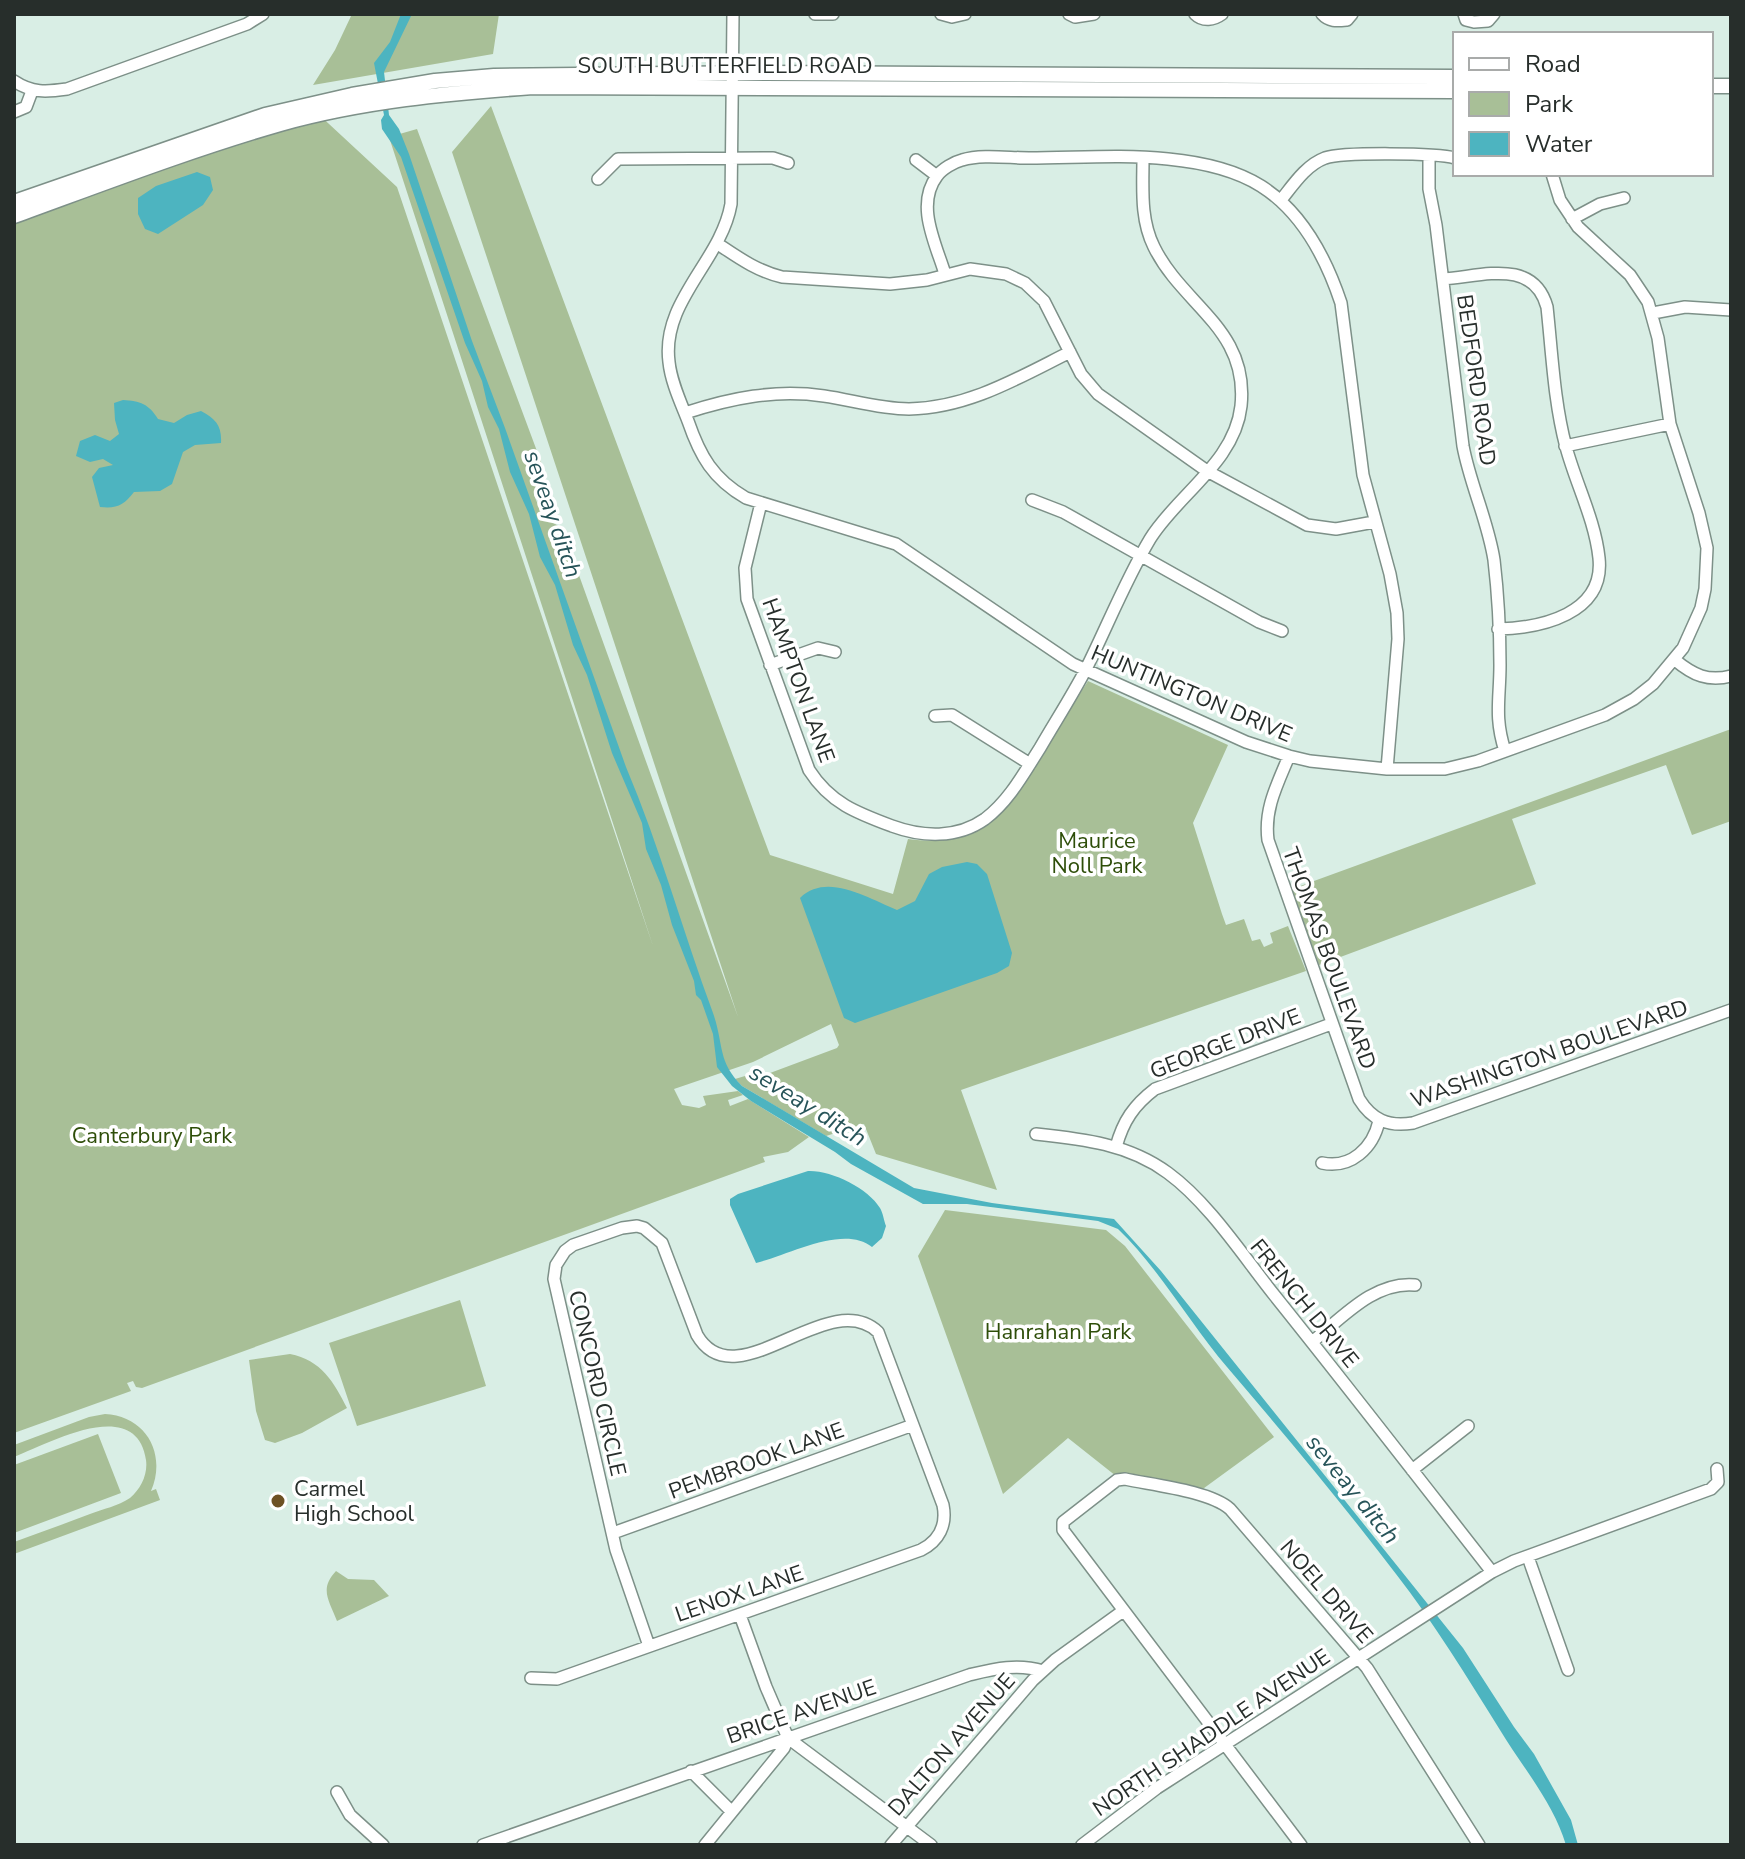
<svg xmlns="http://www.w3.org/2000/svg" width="1745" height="1859" font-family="'Nunito Sans',sans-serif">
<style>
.green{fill:#a8bf97}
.water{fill:#4db4c0}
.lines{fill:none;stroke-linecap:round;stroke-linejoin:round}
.minor-casing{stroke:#7d9088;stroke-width:14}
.major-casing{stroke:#7d9088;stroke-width:17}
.minor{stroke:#fff;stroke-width:11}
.major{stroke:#fff;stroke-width:14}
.poi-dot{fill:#6d5124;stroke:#fff;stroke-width:3}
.labels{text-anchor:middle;stroke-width:7;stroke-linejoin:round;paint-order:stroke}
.street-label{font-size:22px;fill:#272e2b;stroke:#fff}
.park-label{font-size:22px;fill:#2e4e09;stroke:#fff}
.poi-label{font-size:22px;fill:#272e2b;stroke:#fff;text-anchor:start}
.water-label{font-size:24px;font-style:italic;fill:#275459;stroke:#fff}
</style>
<rect width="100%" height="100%" fill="#d9eee5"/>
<!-- green -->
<path class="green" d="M 352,14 L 499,14 L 493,54 L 313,85 L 335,50 Z
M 491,106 L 770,855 L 893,894 L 908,839 C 980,849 1003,814 1038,759 C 1055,733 1071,707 1088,681 L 1228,745 L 1193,823 L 1222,914 L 1226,925 L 1244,919 L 1252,941 L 1260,939 L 1264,947 L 1273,943 L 1270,933 L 1288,926 L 1306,971 L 961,1090 L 997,1190 L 876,1154 L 864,1124 L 826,1136 L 742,1086 L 735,1079 L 745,1076 L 751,1080 L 837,1048 L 839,1045 L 831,1024 L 753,1062 L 674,1089 L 682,1105 L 699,1108 L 706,1105 L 703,1096 L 738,1091 L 743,1095 L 728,1100 L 730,1106 L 748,1099 L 809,1137 L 788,1152 L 763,1157 L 765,1162 L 142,1388 L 136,1387 L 133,1381 L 127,1383 L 131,1391 L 14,1433 L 14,209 L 315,111 L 397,187 L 653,946 L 389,137 L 417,129 L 544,470 L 534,495 L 543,517 L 562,528 L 738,1017 L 452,152 Z
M 1731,729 L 1731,821 L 1692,835 L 1666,765 L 1512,819 L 1536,884 L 1319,965 L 1292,889 Z
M 945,1210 L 1106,1230 L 1125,1246 L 1274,1437 L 1200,1491 L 1116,1476 L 1068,1438 L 1003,1494 L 918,1256 Z
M 460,1300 L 486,1386 L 357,1426 L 329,1343 Z
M 290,1354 C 321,1360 334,1382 347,1408 L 302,1433 L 275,1443 L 265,1440 L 256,1411 L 249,1360 Z
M 105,1414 C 146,1416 167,1454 151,1491 L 156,1489 L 160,1500 L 14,1554 L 14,1542 C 39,1533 64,1524 90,1514 C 103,1509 118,1506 130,1498 C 141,1489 148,1474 146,1460 C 136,1394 48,1444 14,1457 L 14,1445 L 89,1417 Z
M 98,1434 L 121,1493 L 14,1533 L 14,1465 Z
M 336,1571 L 348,1579 L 374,1580 L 389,1596 L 337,1621 C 329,1600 319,1589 336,1571 Z"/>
<!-- water -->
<path class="water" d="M 401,14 L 412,14 L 384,72 L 389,115 L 399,129 L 409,154 L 472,341 L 505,428 L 626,767 C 660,847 683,932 713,1013 C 724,1044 717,1061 742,1086 L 914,1188 L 992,1203 L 1114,1219 L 1161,1271 L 1463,1648 L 1514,1727 L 1534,1754 L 1571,1820 L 1578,1845 L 1566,1845 C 1553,1802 1523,1768 1500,1730 C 1467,1677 1434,1623 1396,1574 C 1342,1503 1285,1435 1227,1367 C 1191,1325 1158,1267 1118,1229 L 1098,1221 L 967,1204 L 923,1204 L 851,1164 L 835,1152 L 751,1101 L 732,1086 L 717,1067 L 713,1034 L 701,1000 L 696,995 L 694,981 L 672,925 L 661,885 L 646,849 L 642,823 L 612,753 L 587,675 L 573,645 L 555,585 L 540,557 L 529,514 L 510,472 L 499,429 L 488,407 L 482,381 L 465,343 L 401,157 L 382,129 L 381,120 L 384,115 L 374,63 L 390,42 Z
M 197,172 L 210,177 L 213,190 L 203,205 L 158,234 L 145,229 L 138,214 L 138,198 L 156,186 Z
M 123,400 C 140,401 149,404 158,419 L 174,423 L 187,415 L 201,411 C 216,419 222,426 221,443 L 195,445 L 183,452 L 172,484 L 160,491 L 134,492 C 124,505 117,509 100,507 L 92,477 L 99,468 L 113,465 L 103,459 L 90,462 L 76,456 L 80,441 L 95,435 L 110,441 L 119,434 L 115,420 L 114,403 Z
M 967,862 L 977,864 L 987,874 L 1012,953 L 1009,966 L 997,973 L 855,1023 L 844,1018 L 800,898 C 827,872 867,898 897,910 L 915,901 L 929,874 L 942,867 Z
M 808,1171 C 831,1170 868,1188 880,1208 C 883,1213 884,1221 886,1226 L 882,1238 L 872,1247 C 844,1224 788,1255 756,1263 L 730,1205 L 730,1199 L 738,1194 Z"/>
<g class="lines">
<defs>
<path id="minor" d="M 733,14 L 731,204 C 721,261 661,301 669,362 C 671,382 681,403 688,421 C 700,456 713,479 746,498 L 896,544 L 1073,664 L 1246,742 L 1289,756 L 1310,761 L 1387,769 L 1445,769 L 1478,761 L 1605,715 L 1634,699 L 1653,684 L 1683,648 L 1701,608 L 1705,589 L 1707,548 L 1699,513 L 1670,424 L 1658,338 L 1648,302 L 1630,275 L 1578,227 L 1560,200 L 1552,174
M 815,14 L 833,14
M 941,14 L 952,17 L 965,14
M 1069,14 L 1075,17 L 1094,14
M 1195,14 C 1203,22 1214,20 1222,14
M 1322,14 C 1329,22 1337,21 1347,20 L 1352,14
M 1464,14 L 1466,20 L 1474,22 L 1488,21 L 1494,14
M 14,81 C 32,93 46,92 67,89 L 247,24 L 263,14
M 14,112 L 26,107 L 32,91
M 1429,156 L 1429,189 L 1436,225 L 1463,446 C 1470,484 1488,521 1494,560 C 1498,594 1500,630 1500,665 C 1500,699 1494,717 1505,751
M 916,160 L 937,176
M 598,179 L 618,159 L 773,158 L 788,163
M 1281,200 C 1293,185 1306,165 1325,158 C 1343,152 1437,153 1455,158
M 1572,219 L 1600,204 L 1624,198
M 718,244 C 739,258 757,271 782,277 L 890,284 L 927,280 L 970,269 L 1006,274 L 1025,283 L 1044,301 L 1081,374 L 1098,394 L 1207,471 L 1307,525 L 1336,529 L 1374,522
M 945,274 C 936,244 915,205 937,176 C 942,169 954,162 962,160 C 982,154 1008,158 1029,158 C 1074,158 1123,154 1168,159 C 1199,162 1234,169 1261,186 C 1302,212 1326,258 1341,303 L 1363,475 L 1390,574 L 1397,613 L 1398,639 L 1387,769
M 1443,279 C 1480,277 1533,257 1547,307 C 1552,353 1554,402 1566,447 C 1576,484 1595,520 1599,558 C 1605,614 1541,628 1498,629
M 1653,313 L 1685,307 L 1731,310
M 685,413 C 731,398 775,389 824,396 C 852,400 879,409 909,409 C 968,408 1018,378 1070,352
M 1565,446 L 1670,424
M 1032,500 L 1063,512 L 1259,622 L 1282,631
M 761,503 L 745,568 L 747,599 L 809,770 C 830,803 857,813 892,826 C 922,837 957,839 985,819 C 1009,801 1024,773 1040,748 C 1055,722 1072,696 1086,669 C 1107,627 1125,581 1150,539 C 1177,495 1235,462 1241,406 C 1249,329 1183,306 1154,247 C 1140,219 1143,188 1143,158
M 1675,660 C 1693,675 1708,682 1731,676
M 770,665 L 818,648 L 835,652
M 935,716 L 952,715 L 1030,764
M 1289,756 C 1277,785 1264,809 1268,840 L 1359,1099 C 1372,1120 1388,1127 1413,1123 L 1731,1010
M 1036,1134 C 1083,1139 1129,1144 1168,1173 C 1209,1203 1243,1256 1275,1296 C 1348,1387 1420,1480 1492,1572
M 1116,1147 C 1123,1121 1134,1105 1155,1089 L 1331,1024
M 1322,1163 C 1351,1169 1373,1148 1379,1121
M 1312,1342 C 1342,1318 1374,1281 1415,1285
M 1412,1470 L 1468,1426
M 613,1533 L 913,1425
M 1528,1557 L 1568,1670
M 740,1615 L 766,1687 L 788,1738 L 931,1845
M 531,1678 L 557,1679 L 921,1550 C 939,1541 947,1525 943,1505 L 878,1332 C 828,1285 736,1402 697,1335 L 662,1243 L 644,1228 L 637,1226 L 622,1228 L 573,1245 L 565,1251 L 556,1265 L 554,1279 L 616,1550 L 649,1646
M 691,1771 L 732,1812
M 337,1792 L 350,1815 L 383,1845
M 483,1845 L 969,1675 C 994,1669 1017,1663 1043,1671
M 705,1845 L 784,1748 L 788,1738
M 891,1845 L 1033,1680 L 1055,1660 L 1123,1611
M 1082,1845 L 1157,1788 L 1492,1572 L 1514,1561 L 1711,1489 L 1718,1482 L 1717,1469
M 1301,1845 L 1063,1530 L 1063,1522 L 1117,1480 L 1125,1479 C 1153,1485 1210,1491 1230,1509 L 1367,1668 L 1479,1845"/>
<path id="major" d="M 1711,86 L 1731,86
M 14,202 L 265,115 L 352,95 L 435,81 L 494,76 L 767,73 L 1455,77
M 14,216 C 102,184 190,150 280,124 C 362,101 448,93 533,87 L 1455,91"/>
</defs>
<!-- minor casing -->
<use href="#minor" class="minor-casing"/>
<!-- major casing -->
<use href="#major" class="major-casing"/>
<!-- minor -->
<use href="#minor" class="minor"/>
<!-- major -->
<use href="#major" class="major"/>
</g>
<!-- markers -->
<circle class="poi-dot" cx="278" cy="1501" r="8"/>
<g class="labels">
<!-- street labels -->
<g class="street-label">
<text x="725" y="73">SOUTH BUTTERFIELD ROAD</text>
<text transform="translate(1477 380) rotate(82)" y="8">BEDFORD ROAD</text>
<text transform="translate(799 680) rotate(70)" y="8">HAMPTON LANE</text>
<text transform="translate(1192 693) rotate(23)" y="8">HUNTINGTON DRIVE</text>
<text transform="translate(1330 958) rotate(70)" y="8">THOMAS BOULEVARD</text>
<text transform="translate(1225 1043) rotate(-21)" y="8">GEORGE DRIVE</text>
<text transform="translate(1549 1053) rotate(-19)" y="8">WASHINGTON BOULEVARD</text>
<text transform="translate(1305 1303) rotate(51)" y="8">FRENCH DRIVE</text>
<text transform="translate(598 1383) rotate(77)" y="8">CONCORD CIRCLE</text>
<text transform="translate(756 1460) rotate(-20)" y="8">PEMBROOK LANE</text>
<text transform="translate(1327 1591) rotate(49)" y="8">NOEL DRIVE</text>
<text transform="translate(739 1593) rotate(-19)" y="8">LENOX LANE</text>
<text transform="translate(801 1711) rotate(-19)" y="8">BRICE AVENUE</text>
<text transform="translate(1211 1732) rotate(-34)" y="8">NORTH SHADDLE AVENUE</text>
<text transform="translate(951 1744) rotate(-49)" y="8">DALTON AVENUE</text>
</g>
<!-- park labels -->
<g class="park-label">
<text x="1097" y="848">Maurice<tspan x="1097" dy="25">Noll Park</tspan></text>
<text x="152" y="1143">Canterbury Park</text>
<text x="1058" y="1339">Hanrahan Park</text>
</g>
<!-- poi labels -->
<g class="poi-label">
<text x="294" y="1496">Carmel<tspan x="294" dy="25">High School</tspan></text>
</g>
<!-- water labels -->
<g class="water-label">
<text transform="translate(553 514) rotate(71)" y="8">seveay ditch</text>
<text transform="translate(808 1105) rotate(32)" y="8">seveay ditch</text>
<text transform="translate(1353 1489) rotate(51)" y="8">seveay ditch</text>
</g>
</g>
<!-- border -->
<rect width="1745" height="1859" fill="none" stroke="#272e2b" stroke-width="32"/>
<!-- legend -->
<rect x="1453" y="32" width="260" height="144" fill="#ffffff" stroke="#a9abaa" stroke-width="2"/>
<rect x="1469" y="58" width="40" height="12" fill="#ffffff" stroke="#a9abaa" stroke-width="2"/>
<text x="1525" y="72" font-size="24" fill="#272e2b">Road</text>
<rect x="1469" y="92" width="40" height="24" fill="#a8bf97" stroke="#a9abaa" stroke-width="2"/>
<text x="1525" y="112" font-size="24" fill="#272e2b">Park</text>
<rect x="1469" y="132" width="40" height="24" fill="#4db4c0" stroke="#a9abaa" stroke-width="2"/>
<text x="1525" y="152" font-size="24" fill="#272e2b">Water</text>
</svg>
